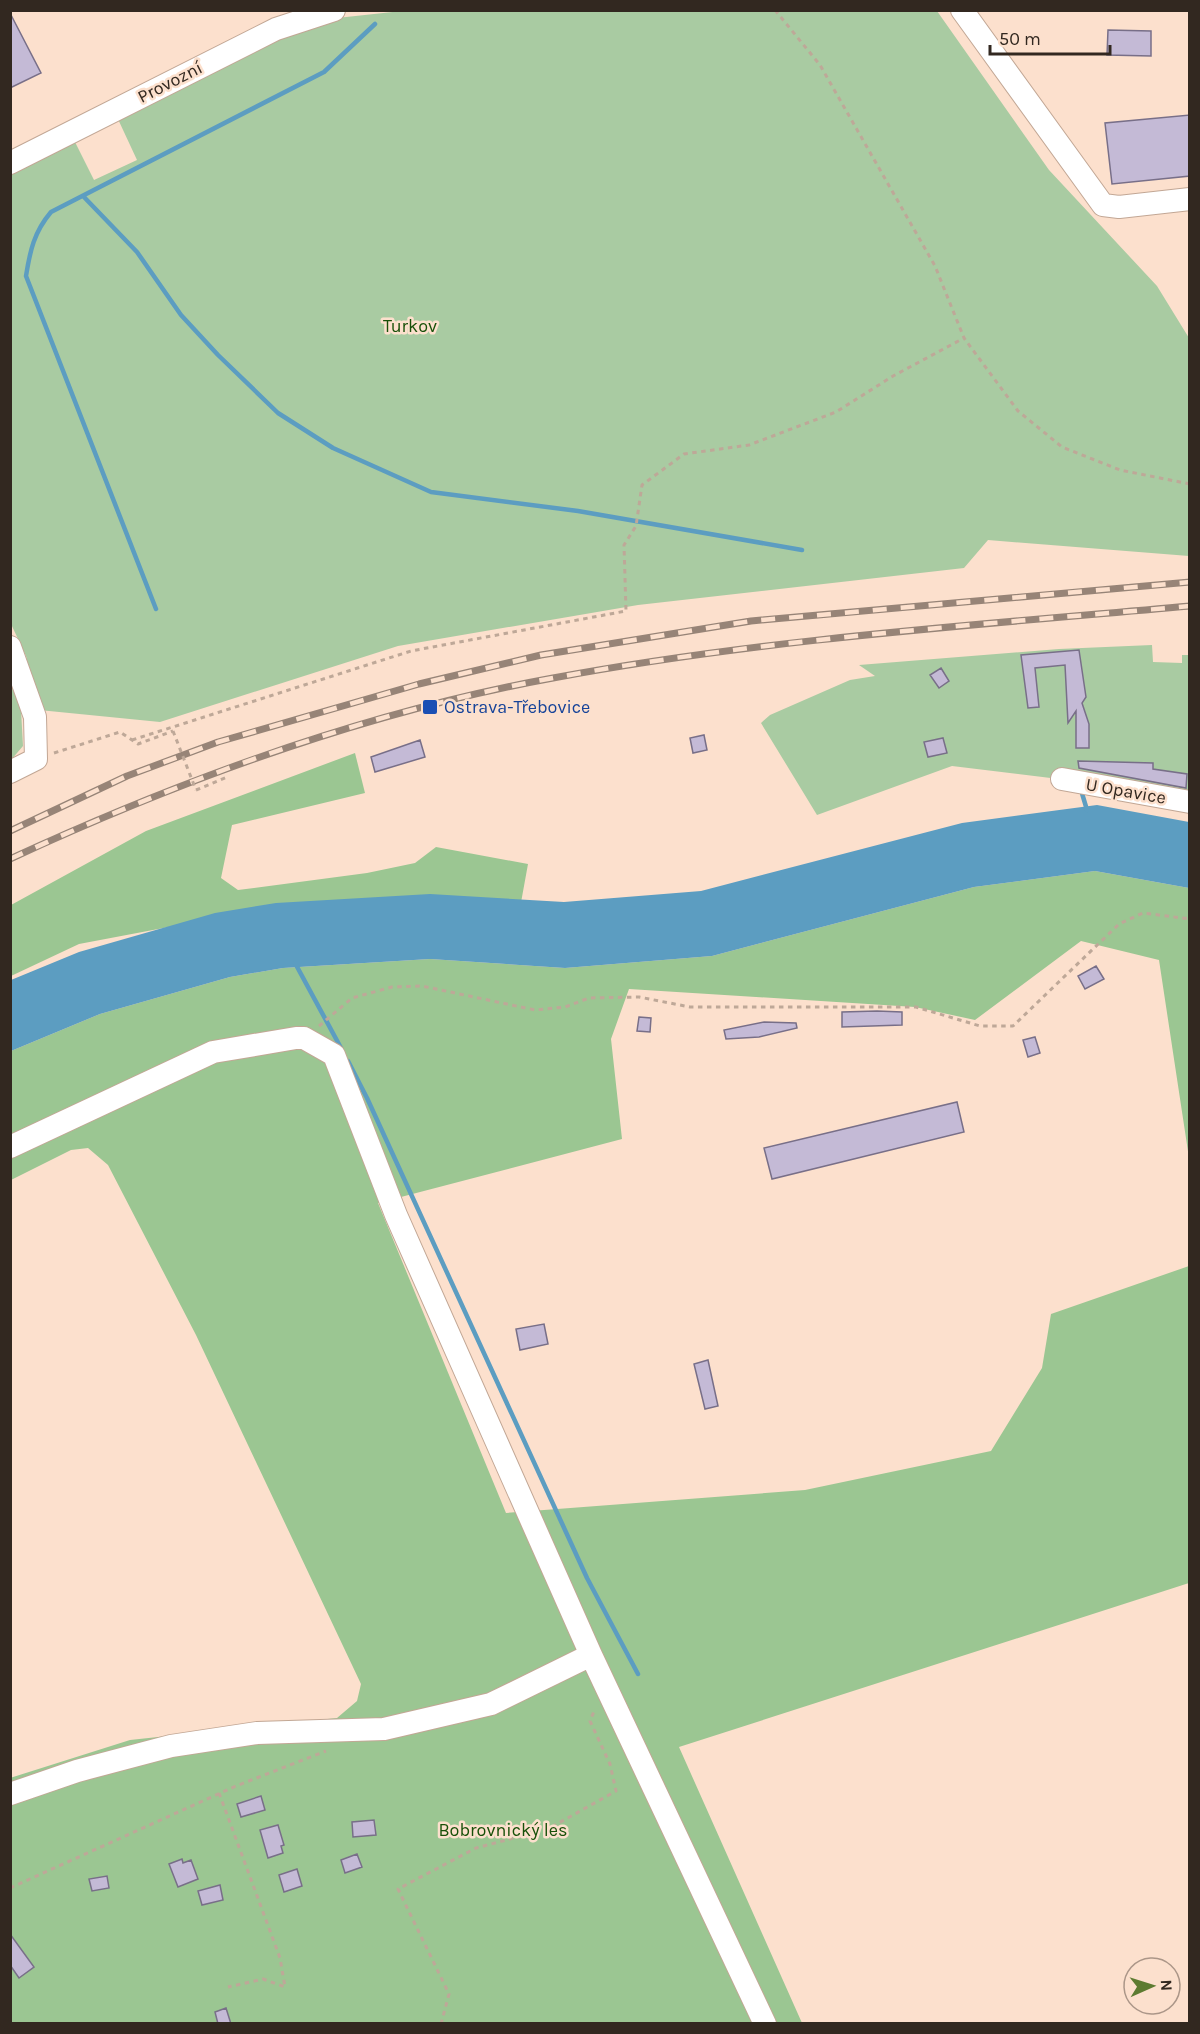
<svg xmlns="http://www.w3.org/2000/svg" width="1200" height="2034" font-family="Karla,sans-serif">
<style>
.green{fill:#a9cba2}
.forest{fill:#9bc692}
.water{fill:#5c9dc1}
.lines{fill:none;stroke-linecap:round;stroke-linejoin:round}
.stream{stroke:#5c9dc1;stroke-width:4.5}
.building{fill:#c4bad6;stroke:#786f88;stroke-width:1.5}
.minor-casing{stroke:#c2a795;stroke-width:24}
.path{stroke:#bea898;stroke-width:3;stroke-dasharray:4.5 4.5;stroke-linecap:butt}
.minor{stroke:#fff;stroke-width:22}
.rail-casing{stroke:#978477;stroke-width:7}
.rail{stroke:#fce0cd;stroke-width:4.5;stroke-dasharray:14;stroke-linecap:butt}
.path-bridge{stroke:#bea898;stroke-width:3;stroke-dasharray:4.5 4.5;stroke-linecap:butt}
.transit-dot{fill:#1a4fb4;stroke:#fce0cd;stroke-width:2}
.labels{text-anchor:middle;stroke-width:5;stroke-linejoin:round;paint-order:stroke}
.street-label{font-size:18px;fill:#322820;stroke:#fce0cd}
.park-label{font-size:18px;fill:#185009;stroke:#fce0cd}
.transit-label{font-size:18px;fill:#164399;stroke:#fce0cd;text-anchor:start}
</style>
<rect width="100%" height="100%" fill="#fce0cd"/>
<!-- green -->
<path class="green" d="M 411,10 L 937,11 L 1049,170 L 1157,286 L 1189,338 L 1189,556 L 988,540 L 964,568 L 638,605 L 398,646 L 160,722 L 39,710 L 26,656 L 11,624 L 11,174 L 75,142 L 94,180 L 137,160 L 117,117 L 283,34 L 337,18 Z
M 1152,645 L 1153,662 L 1182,663 L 1182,655 L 1189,655 L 1189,795 L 952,766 L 817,815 L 761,723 L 770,715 L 850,680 L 875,676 L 859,665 L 1059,649 Z
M 10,682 L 21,710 L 23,746 L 11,760 Z"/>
<!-- forest -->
<path class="forest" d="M 355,753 L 365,793 L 232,825 L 221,878 L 238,890 L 367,873 L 415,863 L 436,847 L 528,864 L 520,908 L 274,907 L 79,944 L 11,976 L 11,905 L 146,831 Z
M 1095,871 L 1189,888 L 1189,1158 L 1159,960 L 1081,941 L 975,1020 L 915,1007 L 629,989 L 611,1039 L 622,1139 L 378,1203 L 506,1513 L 805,1490 L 991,1451 L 1042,1368 L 1051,1314 L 1189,1266 L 1189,1583 L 679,1747 L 802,2023 L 11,2023 L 10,1778 L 130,1740 L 337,1718 L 357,1701 L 361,1684 L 196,1335 L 108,1165 L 88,1148 L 71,1150 L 11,1180 L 11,1051 L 100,1014 L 230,977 L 283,968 L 430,959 L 565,968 L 712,956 L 974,887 Z"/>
<!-- water -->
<path class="water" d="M 1097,805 L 1189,822 L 1189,888 L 1095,871 L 974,887 L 712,956 L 565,968 L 430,959 L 283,968 L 230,977 L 100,1014 L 11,1051 L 11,980 L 79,952 L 215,913 L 276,903 L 430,894 L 564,902 L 701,891 L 962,823 Z"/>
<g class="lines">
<!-- stream -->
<path class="stream" d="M 83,196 L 137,252 L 181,315 L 218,355 L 278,413 L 333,448 L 431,492 L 578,511 L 802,550
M 156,609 L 26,276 C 30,251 34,232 51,212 L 324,72 L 375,24
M 1081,790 L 1087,810
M 295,963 L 341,1048
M 348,1061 L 367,1098 L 587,1578 L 638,1674"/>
</g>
<!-- building -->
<path class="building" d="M 10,13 L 41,73 L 10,88 Z
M 1108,30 L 1151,31 L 1151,56 L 1107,55 Z
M 1190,115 L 1190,176 L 1112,184 L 1105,123 Z
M 1079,650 L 1086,697 L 1082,703 L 1089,724 L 1089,748 L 1076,748 L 1076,711 L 1068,723 L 1065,665 L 1035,668 L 1039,707 L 1028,708 L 1021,655 Z
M 941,668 L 949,681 L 939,688 L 930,675 Z
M 704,735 L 707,750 L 693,753 L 690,738 Z
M 943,738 L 947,753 L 928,757 L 924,742 Z
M 420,740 L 425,757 L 375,772 L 371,757 Z
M 1078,761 L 1153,763 L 1153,769 L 1187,774 L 1186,788 L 1079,768 Z
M 1096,966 L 1104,979 L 1085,989 L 1078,976 Z
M 877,1011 L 902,1012 L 902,1025 L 842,1027 L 842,1012 Z
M 639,1017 L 651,1018 L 650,1032 L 637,1031 Z
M 764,1022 L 796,1023 L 797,1028 L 759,1037 L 726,1039 L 724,1030 Z
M 1035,1037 L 1040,1053 L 1028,1057 L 1023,1040 Z
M 957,1102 L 964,1132 L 772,1179 L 764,1148 Z
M 544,1324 L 548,1344 L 520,1350 L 516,1329 Z
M 708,1360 L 718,1406 L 705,1409 L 694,1364 Z
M 261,1796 L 265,1810 L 241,1817 L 237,1804 Z
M 374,1820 L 376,1835 L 353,1837 L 352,1822 Z
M 278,1825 L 284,1845 L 281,1846 L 283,1853 L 268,1858 L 260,1830 Z
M 357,1854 L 362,1867 L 345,1873 L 341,1860 Z
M 182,1859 L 183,1863 L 191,1860 L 198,1879 L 178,1887 L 169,1864 Z
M 297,1869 L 302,1886 L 284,1892 L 279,1875 Z
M 107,1876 L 109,1888 L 92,1891 L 89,1879 Z
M 220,1885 L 223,1900 L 202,1905 L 198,1891 Z
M 10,1934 L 34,1967 L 19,1978 L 10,1965 Z
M 226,2008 L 231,2024 L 218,2024 L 215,2012 Z"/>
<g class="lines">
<defs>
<path id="minor" d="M 962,10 L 1103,205 L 1119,207 L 1190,199
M 10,163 L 276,29 L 334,10
M 10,647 L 35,717 L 36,759 L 10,772
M 1062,779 L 1190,802
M 10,1147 L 213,1052 L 296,1038 L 304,1038 L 334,1055 L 396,1215 L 591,1655 L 765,2024
M 10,1794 L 77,1771 L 171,1746 L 257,1733 L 384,1729 L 491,1704 L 591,1655"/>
</defs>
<!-- minor casing -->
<use href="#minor" class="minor-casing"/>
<!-- path -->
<path class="path" d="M 775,10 L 820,65 L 935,266 L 964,338 L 1018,411 L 1062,447 L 1120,470 L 1190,484
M 132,740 L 411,651 L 626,611 L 624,545 L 636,526 L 642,485 L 684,454 L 749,445 L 836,412 L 893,376 L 964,338
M 54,753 L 120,732 L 138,744 L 173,731
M 196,790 L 227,777
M 319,1026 L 352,998 L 392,987 L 422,986 L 535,1010 L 565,1007 L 589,998 L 639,997 L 690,1007 L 916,1007 L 980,1026 L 1013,1026 L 1119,924 L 1143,913 L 1190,919
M 219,1793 L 280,1958 L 285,1987 L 263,1979 L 228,1987
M 10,1888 L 236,1786 L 326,1751
M 441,2024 L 449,1994 L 398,1889 L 476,1848 L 548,1829 L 616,1791 L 610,1764 L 590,1721 L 595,1709"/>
<!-- minor -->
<use href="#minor" class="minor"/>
<defs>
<path id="rail" d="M 10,831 L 127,776 L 218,742 L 419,684 L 541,655 L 751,621 L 1190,582
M 10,859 C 183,779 366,712 553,678 C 763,639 977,625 1190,606"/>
</defs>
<!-- rail casing -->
<use href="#rail" class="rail-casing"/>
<!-- rail -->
<use href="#rail" class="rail"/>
<!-- path-bridge -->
<path class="path-bridge" d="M 173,731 L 196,790"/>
</g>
<!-- markers -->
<rect class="transit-dot" x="422" y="699" width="16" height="16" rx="3"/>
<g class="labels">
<!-- street labels -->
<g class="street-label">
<text transform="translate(170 82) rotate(-27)" y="6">Provozní</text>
<text transform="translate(1126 791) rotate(10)" y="6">U Opavice</text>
</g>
<!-- park labels -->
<g class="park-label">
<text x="410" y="332">Turkov</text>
<text x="503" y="1836">Bobrovnický les</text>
</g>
<!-- transit labels -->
<g class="transit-label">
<text x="444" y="713">Ostrava-Třebovice</text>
</g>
</g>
<!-- border -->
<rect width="1200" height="2034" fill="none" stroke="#322820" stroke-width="24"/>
<!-- north arrow -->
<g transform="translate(1152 1986) rotate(87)"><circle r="28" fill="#fce0cd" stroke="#ab9688" stroke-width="1.5"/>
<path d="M0-4.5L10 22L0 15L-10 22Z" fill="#5d7b31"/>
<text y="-9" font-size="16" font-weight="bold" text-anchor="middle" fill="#322820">N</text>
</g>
<!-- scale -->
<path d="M990 45v9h120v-9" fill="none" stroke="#322820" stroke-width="3"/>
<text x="999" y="45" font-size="18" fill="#322820" stroke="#fce0cd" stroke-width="4.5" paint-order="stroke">50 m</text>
</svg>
